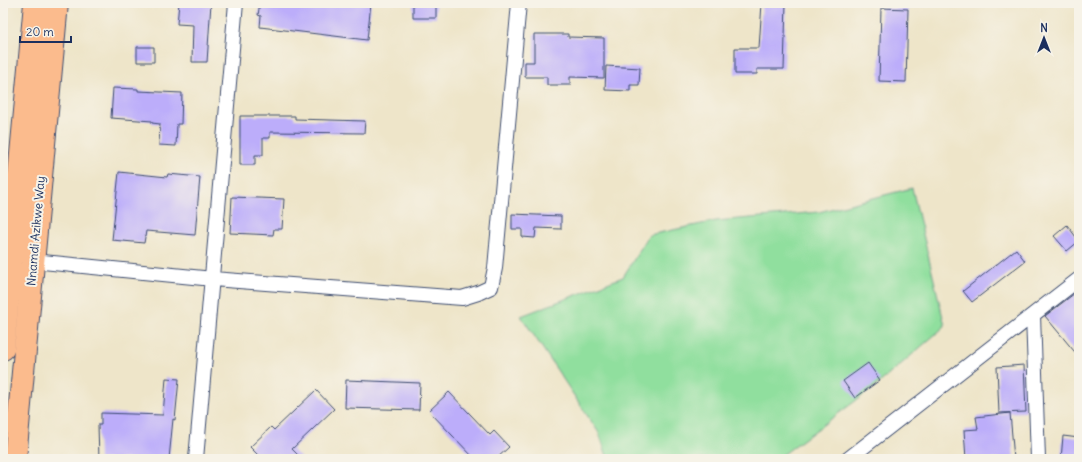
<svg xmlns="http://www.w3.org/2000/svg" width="1082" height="462" font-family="Delius,sans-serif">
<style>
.green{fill:#90df9e;stroke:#56877e}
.building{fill:#bcadfa}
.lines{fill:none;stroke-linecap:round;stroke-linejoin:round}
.minor-casing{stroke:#3b4a6e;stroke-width:16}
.trunk-casing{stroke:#3b4a6e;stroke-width:24}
.minor{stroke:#fff;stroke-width:14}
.trunk{stroke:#fbbb8d;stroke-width:22}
.labels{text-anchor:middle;stroke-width:4;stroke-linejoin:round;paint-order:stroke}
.street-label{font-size:12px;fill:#1b2f5e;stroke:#f7f3e8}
</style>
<rect width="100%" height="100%" fill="#f7f3e8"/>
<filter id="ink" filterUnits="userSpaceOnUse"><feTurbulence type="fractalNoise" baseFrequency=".025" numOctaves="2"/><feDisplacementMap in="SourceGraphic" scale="8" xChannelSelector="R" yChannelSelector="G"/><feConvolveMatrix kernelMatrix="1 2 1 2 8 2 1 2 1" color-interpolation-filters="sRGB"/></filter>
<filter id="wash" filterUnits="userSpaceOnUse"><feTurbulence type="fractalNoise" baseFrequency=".012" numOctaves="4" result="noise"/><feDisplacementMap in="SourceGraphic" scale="16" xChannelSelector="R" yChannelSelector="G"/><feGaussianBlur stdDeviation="0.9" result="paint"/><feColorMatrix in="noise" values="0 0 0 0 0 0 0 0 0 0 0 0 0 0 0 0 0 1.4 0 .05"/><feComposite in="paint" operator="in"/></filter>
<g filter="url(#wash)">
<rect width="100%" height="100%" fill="#eee5c9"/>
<!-- green -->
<path class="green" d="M 912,188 L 945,326 L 877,385 L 777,459 L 608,459 L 599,433 L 521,316 L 623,277 L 649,235 L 716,221 L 819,212 Z"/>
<g id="blocks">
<!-- building -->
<path class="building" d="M 179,3 L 211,3 L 207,62 L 192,62 L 193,25 L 177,24 Z
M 260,3 L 371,3 L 367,40 L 260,27 L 261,16 L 258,15 Z
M 413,3 L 436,3 L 436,18 L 413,18 Z
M 762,3 L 786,3 L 784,69 L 757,69 L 757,74 L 735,74 L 735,48 L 759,48 Z
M 881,8 L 908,9 L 906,82 L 879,81 Z
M 534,34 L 568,34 L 568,37 L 604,38 L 604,78 L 570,77 L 570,85 L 547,85 L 547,77 L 525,77 L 525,62 L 534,62 Z
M 137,47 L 154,47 L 154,62 L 137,62 Z
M 606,66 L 640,68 L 639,85 L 630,85 L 630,91 L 605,90 Z
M 113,88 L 138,89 L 138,91 L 182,93 L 181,124 L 177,124 L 176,146 L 159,145 L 160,124 L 152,123 L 152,121 L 111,118 Z
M 240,116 L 295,116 L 295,119 L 365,121 L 364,133 L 270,132 L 270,138 L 263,138 L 263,155 L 255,155 L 255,165 L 240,165 Z
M 119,172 L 167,177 L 168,174 L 200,177 L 195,235 L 146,231 L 144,243 L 112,240 Z
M 232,197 L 284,199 L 282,229 L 274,229 L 273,235 L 230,233 Z
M 512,214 L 561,216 L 561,229 L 536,228 L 535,238 L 522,237 L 522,229 L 512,229 Z
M 1067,225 L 1079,241 L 1067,251 L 1054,236 Z
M 1016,249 L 1025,261 L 972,302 L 963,291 Z
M 1079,290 L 1079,357 L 1045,316 Z
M 868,363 L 880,380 L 855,398 L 843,381 Z
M 1024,365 L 1026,412 L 999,413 L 997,367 Z
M 166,378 L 179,379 L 175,420 L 173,419 L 169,459 L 99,459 L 98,425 L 101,425 L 101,413 L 163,415 Z
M 346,380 L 420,383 L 419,410 L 345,408 Z
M 316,390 L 334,409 L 292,449 L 302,459 L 262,459 L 250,447 L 271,427 L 274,430 Z
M 449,392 L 490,435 L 494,431 L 509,447 L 496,459 L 475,459 L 429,411 Z
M 1010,413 L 1014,459 L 966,459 L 964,430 L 978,429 L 976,417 Z
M 1063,436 L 1079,438 L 1079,459 L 1061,459 Z"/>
</g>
</g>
<g filter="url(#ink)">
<use href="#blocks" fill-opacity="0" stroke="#3b4a6e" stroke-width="1"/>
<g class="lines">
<defs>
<path id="minor" d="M 33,261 L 213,279 L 462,298 L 478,293 L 491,287 L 495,268 L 519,3
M 1033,315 L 1038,459
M 196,459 L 236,3
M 848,459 L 1079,279"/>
<path id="trunk" d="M 3,349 L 35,3
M 15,459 L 57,3"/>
</defs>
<!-- minor casing -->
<use href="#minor" class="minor-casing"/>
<!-- trunk casing -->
<use href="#trunk" class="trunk-casing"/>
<!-- minor -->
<use href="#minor" class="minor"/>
<!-- trunk -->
<use href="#trunk" class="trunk"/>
</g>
</g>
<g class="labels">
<!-- street labels -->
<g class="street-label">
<text transform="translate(36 231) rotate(-85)" y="4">Nnamdi Azikwe Way</text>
</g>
</g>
<!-- margin -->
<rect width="1082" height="462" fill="none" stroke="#f7f3e8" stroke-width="16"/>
<!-- north arrow -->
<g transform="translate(1044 38)" stroke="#f7f3e8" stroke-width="3" paint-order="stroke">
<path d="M0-3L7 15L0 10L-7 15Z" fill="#1b2f5e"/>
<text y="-6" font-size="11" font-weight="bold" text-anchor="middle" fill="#1b2f5e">N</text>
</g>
<!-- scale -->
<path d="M20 36v6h51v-6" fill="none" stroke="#1b2f5e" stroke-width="2"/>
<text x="26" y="36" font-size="12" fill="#1b2f5e" stroke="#f7f3e8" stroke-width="3" paint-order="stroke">20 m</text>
</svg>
